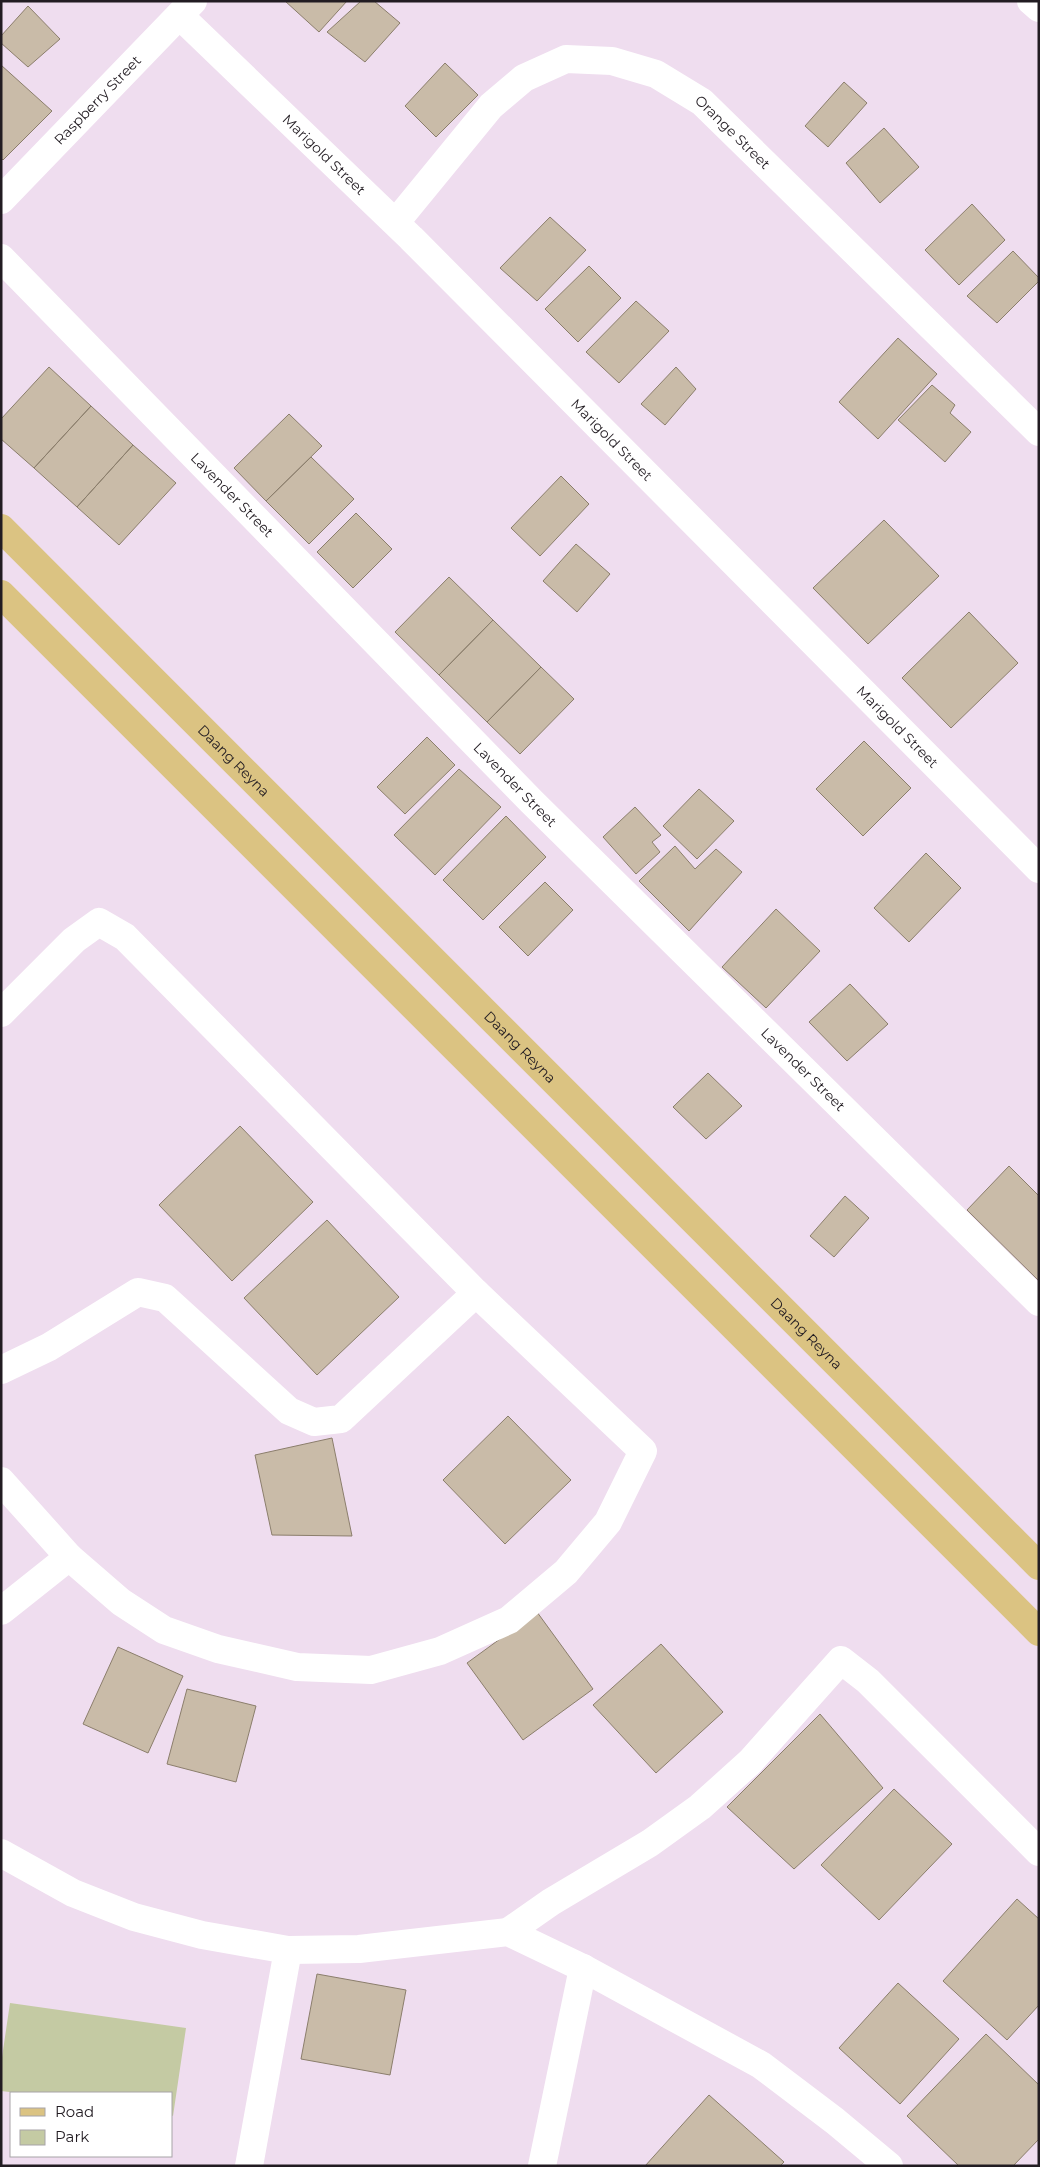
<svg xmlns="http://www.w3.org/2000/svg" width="1040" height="2167" font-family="Montserrat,sans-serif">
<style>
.green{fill:#c4caa3}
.building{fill:#c9bba8;stroke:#8b7e6c}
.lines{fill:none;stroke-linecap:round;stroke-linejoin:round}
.minor{stroke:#fff;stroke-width:28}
.major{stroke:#dbc382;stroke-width:28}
.labels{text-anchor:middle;stroke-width:4;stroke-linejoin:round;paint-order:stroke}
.street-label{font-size:14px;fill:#221c22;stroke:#fff}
</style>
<rect width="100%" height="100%" fill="#efddef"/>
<!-- green -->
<path class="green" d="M 10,2003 L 186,2028 L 173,2116 L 171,2115 L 171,2093 L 18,2093 L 1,2091 L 1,2064 Z"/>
<!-- building -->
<path class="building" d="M 285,1 L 347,1 L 319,32 Z
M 361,1 L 374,1 L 400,23 L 365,62 L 327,32 Z
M 28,6 L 60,39 L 28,67 L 1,43 L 1,36 Z
M 445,63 L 478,95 L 436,137 L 405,106 Z
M 1,65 L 52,111 L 3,160 L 1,158 Z
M 844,82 L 867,103 L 828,147 L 805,126 Z
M 884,128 L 919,167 L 880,203 L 846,163 Z
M 972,204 L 1005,240 L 959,285 L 925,250 Z
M 550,217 L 586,250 L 537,301 L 500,268 Z
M 1013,251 L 1039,278 L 1039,281 L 997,323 L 967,296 Z
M 589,266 L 621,298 L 578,342 L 545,309 Z
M 636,301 L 669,331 L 619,383 L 586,352 Z
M 898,338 L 937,374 L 878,439 L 839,402 Z
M 49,367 L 91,406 L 34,468 L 1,439 L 1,419 Z
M 676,367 L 696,389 L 665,425 L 641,404 Z
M 932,385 L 955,405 L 950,413 L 971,432 L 945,462 L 898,420 Z
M 91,406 L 133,445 L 77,507 L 34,468 Z
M 289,414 L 322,446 L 266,501 L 234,468 Z
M 133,445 L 176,483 L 119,545 L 77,507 Z
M 311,457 L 354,499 L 309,544 L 266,501 Z
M 561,476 L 589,504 L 540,556 L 511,528 Z
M 356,513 L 392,549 L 353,588 L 317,552 Z
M 884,520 L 939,576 L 868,644 L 813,588 Z
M 576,544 L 610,574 L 577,612 L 543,581 Z
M 449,577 L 493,620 L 439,675 L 395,632 Z
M 969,612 L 1018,663 L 951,728 L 902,678 Z
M 493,620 L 541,667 L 487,722 L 439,675 Z
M 541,667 L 574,699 L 520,754 L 487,722 Z
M 427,737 L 455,765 L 405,814 L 377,787 Z
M 864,741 L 911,788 L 863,836 L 816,789 Z
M 459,769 L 501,807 L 435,875 L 394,835 Z
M 699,789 L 734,821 L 697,859 L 663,826 Z
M 635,807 L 661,835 L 652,842 L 660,852 L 636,874 L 603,837 Z
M 506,816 L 546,857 L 483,920 L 443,880 Z
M 675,846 L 695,869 L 716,849 L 742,872 L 689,931 L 639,881 Z
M 926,853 L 961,888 L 909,942 L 874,908 Z
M 545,882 L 573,910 L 528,956 L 499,927 Z
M 776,909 L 820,951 L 766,1008 L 722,967 Z
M 850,984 L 888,1024 L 847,1061 L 809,1022 Z
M 708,1073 L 742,1106 L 706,1139 L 673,1107 Z
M 240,1126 L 313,1202 L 232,1281 L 159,1205 Z
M 1009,1166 L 1039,1196 L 1039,1281 L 967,1210 Z
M 845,1196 L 869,1218 L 834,1257 L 810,1236 Z
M 327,1220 L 399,1297 L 317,1375 L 244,1298 Z
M 508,1416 L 571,1480 L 505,1544 L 443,1480 Z
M 332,1438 L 352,1536 L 272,1535 L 255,1455 Z
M 537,1612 L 593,1689 L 523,1740 L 467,1663 Z
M 661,1644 L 723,1712 L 656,1773 L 593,1705 Z
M 118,1647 L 183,1676 L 148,1753 L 83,1724 Z
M 187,1689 L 256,1706 L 236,1782 L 167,1764 Z
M 820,1714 L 883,1788 L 794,1869 L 727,1807 Z
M 894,1789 L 952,1844 L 879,1920 L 821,1865 Z
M 1017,1899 L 1039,1919 L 1039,2005 L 1007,2040 L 943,1981 Z
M 317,1974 L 406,1990 L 390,2075 L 301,2059 Z
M 898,1983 L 959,2039 L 900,2104 L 839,2048 Z
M 986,2034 L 1039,2085 L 1039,2139 L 1013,2166 L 959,2166 L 907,2116 Z
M 709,2095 L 784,2162 L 780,2166 L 645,2166 Z"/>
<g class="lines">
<!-- minor -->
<g class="minor">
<path d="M 1031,1 L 1039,8"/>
<path id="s1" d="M 180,16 L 411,238 L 1039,869"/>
<path id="s2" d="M 1,200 L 193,1"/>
<path id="s3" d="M 396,222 L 491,106 L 524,78 L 566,59 L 612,61 L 656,74 L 702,102 L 1039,432"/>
<path id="s4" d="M 1,258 L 532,802 L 1039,1302"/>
<path d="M 1,1013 L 74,940 L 99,922 L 125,937 L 476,1293 L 643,1451 L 608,1522 L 566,1572 L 509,1620 L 440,1651 L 371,1670 L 297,1667 L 218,1649 L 164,1630 L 121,1602 L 69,1557"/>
<path d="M 1,1370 L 49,1347 L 138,1292 L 165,1298 L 289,1411 L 314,1422 L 341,1419 L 476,1293"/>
<path d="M 1,1481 L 69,1557 L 1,1611"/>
<path d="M 1,1853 L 73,1893 L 134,1917 L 202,1935 L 288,1950 L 359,1949 L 508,1932 L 583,1968 L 761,2065 L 835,2121 L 889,2166"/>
<path d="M 508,1932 L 551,1902 L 650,1843 L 700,1807 L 750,1762 L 841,1660 L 868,1681 L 1039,1852"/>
<path d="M 249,2166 L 288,1950"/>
<path d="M 542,2166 L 583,1968"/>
</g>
<!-- major -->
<g class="major">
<path id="s5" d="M 1,528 L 1039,1566"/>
<path d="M 1,594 L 1039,1632"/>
</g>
</g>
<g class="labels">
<!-- street labels -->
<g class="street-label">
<text dy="5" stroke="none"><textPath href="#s2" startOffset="139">Raspberry Street</textPath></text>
<text dy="5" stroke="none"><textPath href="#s3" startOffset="428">Orange Street</textPath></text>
<text dy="5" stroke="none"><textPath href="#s1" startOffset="200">Marigold Street</textPath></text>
<text dy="5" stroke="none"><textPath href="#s1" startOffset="605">Marigold Street</textPath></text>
<text dy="5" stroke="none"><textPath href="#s4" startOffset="331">Lavender Street</textPath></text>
<text dy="5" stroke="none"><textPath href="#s1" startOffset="1010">Marigold Street</textPath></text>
<text dy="5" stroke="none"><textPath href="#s5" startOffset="329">Daang Reyna</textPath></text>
<text dy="5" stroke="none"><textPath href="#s4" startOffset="736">Lavender Street</textPath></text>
<text dy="5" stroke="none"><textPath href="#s5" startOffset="734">Daang Reyna</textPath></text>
<text dy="5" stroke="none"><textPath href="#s4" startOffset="1141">Lavender Street</textPath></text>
<text dy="5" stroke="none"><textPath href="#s5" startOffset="1139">Daang Reyna</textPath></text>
</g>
</g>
<!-- border -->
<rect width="1040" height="2167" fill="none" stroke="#221c22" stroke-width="5"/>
<!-- legend -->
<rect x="10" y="2092" width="162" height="65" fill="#ffffff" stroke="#a7a4a7"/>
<rect x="20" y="2108" width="25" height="8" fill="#dbc382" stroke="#a7a4a7"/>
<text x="55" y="2117" font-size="15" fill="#221c22">Road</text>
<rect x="20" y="2130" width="25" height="15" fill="#c4caa3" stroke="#a7a4a7"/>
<text x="55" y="2142" font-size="15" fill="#221c22">Park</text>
</svg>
